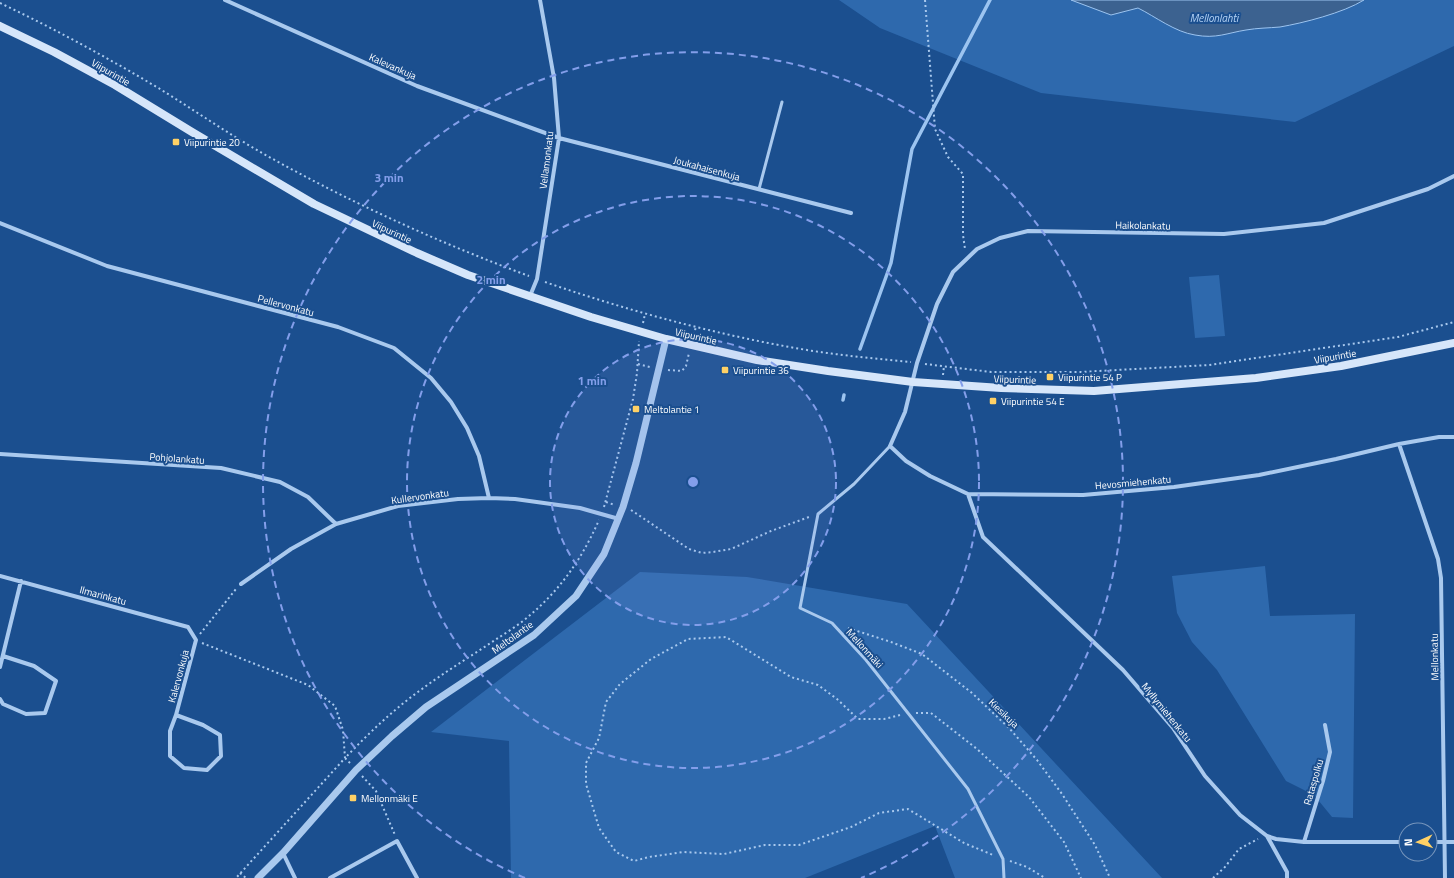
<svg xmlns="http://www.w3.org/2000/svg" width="1454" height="878" font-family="'Titillium Web',sans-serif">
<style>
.green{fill:#2e69ad}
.water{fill:#3c6290;stroke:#9cc4f0}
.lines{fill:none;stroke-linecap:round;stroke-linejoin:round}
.stream{stroke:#9cc4f0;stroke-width:3.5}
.path{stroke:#a9c9ee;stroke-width:2;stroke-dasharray:2 3;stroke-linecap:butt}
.service{stroke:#a9c9ee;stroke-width:3}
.minor{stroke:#a9c9ee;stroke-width:4}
.tertiary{stroke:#a9c9ee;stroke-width:7}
.secondary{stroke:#d6e6fa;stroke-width:8}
.ring{fill:none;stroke:#839eea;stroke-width:2;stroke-dasharray:7 5}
.poi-dot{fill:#ffd166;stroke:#1b4f8f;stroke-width:1.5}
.labels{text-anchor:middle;stroke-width:4;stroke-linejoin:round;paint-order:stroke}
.street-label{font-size:10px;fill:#fff;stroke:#1b4f8f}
.poi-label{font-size:10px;fill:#fff;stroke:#1b4f8f;text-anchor:start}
.water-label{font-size:11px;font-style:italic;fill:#b5d3f5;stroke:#1b4f8f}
.centre{fill:#839eea;stroke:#1b4f8f;stroke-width:2}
.ring-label{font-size:12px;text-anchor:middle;font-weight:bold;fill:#839eea;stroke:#1b4f8f;stroke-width:4;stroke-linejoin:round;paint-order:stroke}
</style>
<rect width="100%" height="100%" fill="#1b4f8f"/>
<!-- green -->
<path class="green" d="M 839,0 L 1082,0 L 1163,12 L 1346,0 L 1454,0 L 1454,46 L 1295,122 L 1041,93 L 880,28 Z
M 1219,275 L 1225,336 L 1195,338 L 1189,277 Z
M 1265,566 L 1270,616 L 1355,614 L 1353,818 L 1332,817 L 1314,795 L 1286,781 L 1217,670 L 1192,642 L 1177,613 L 1172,576 Z
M 640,572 L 747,577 L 907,604 L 1162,878 L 955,878 L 935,826 L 805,878 L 511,878 L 509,741 L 431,732 Z"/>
<!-- water -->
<path class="water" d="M 1071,0 L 1364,0 C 1343,13 1303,23 1280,27 C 1269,28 1257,28 1246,30 C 1227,33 1216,39 1195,35 C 1175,32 1156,17 1138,8 L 1111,15 Z"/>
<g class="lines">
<!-- stream -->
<path class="stream" d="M 860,349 L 891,263 L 912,149 L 990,0
M 843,400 L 844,395"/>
<!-- path -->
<path class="path" d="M 925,0 L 935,129 L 948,157 L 963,174 L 963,235 L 965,249
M 0,3 C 55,29 108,58 160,89 C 197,112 233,137 271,158 C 354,204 440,243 529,276
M 545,282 C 623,309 703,331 784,346 C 826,354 868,358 911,362
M 643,323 L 645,314
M 694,335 L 696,326
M 638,364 L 650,367
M 925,364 L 991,372 L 1080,372 L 1209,365 L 1398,337 L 1454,322
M 668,370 L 682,371 L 686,366 L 689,353
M 943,375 L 944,366
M 606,502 L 615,505
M 604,507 L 633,399 L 637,373 L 639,341
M 631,510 L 689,549 L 702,553 L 713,552 L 731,549 L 771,531 L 809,517
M 848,628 L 891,642 L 922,654 L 972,693 L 1009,728 L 1037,760 L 1062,794 L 1095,845 L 1110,878
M 200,634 L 236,589
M 202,643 L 308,685 L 335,706 L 343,730 L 345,758 L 236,878
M 916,713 L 931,713 L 977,749 L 1029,797 L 1064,842 L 1081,878
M 900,715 L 884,719 L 858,719 L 837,699 L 818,685 L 791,677 L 726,637 L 688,639 L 651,659 L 620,684 L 606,702 L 599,738 L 586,763 L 586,784 L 599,828 L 616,852 L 634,861 L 649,857 L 683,852 L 724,854 L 765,845 L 799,845 L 851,827 L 879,813 L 908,809 L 964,843 L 993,855
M 350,763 L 345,758 C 369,733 394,709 422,689 C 446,671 473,655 498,638 C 506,633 515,627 523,621 C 558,593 581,561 599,520
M 362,776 L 376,791 L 395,835
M 1010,861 L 1027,867 L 1045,878
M 240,873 L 246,878
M 1213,878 L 1225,867 L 1239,849 L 1258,839"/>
<!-- service -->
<path class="service" d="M 759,189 L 782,102
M 890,446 L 854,484 L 818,514 L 800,608 L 832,623 L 866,660 L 968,789 L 1003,859 L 1004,878"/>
<!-- minor -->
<path class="minor" d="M 225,0 L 417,86 L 559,138 L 851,213
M 1454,176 L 1428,189 L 1324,223 L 1224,234 L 1028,231 L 1000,238 L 977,249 L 953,272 L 937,304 L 917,363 L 905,412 L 890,446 L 906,461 L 930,476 L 968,494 L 1083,495 L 1174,487 L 1259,475 L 1336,459 L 1399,444 L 1439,437 L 1454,437
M 0,223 L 107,266 L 338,327 L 394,348 L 431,378 L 451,402 L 467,428 L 479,456 L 489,498
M 530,296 L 537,279 L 559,138 L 554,78 L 540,0
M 1399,444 L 1438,559 L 1441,578 L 1445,878
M 0,454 L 221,468 L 280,482 L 308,497 L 336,524
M 968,494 L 983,537 L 1123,670 L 1173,728 L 1205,776 L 1240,815 L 1267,836 L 1276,839 L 1304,842 L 1406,842
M 0,576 L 188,627 L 196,640 L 176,715 L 170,731 L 170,756 L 184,768 L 207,770 L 221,756 L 220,735 L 203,725 L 176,715
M 241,584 L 291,549 L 336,524 L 398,506 L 458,499 L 489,498 L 515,499 L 580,508 L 619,519
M 0,667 L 21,581
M 0,699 L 3,704 L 26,714 L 45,713 L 56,681 L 34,666 L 3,656
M 1267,836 L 1287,872 L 1287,878
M 1304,842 L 1323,781 L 1330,752 L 1325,725
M 1430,842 L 1454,842
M 283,853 L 295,878
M 330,878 L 397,841 L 417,878"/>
<!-- tertiary -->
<path class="tertiary" d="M 258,878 L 283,853 L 356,770 L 392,736 L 426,707 L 534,635 L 576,596 L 604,554 L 623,507 L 636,463 L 666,339"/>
<!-- secondary -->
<path class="secondary" d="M 0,26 L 54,52 L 115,85 L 192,132 L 314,204 L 417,253 L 468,275 L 591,317 L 666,339 L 757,360 L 828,371 L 913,382 L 1001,388 L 1094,391 L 1256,378 L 1341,366 L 1454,343"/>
</g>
<!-- distance rings -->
<circle cx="693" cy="482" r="143" fill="#839eea" fill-opacity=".12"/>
<g class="ring">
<circle cx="693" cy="482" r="143"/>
<circle cx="693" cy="482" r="286"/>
<path d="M525 878A430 430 0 1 1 861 878"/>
</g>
<!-- markers -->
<g class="poi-dot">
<rect x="172" y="138" width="8" height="8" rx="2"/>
<rect x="721" y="366" width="8" height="8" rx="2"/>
<rect x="1046" y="373" width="8" height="8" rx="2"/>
<rect x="989" y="397" width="8" height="8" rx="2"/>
<rect x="632" y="405" width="8" height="8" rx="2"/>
<rect x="349" y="794" width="8" height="8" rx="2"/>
</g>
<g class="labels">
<!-- street labels -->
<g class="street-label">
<text transform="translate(393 66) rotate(24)" y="4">Kalevankuja</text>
<text transform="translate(111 72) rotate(30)" y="4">Viipurintie</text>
<text transform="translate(546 160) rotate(-83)" y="4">Vellamonkatu</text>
<text transform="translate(707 168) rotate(15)" y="4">Joukahaisenkuja</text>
<text transform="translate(1143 225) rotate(1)" y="4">Haikolankatu</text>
<text transform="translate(392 231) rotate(25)" y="4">Viipurintie</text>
<text transform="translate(286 305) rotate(15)" y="4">Pellervonkatu</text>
<text transform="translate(696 336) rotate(13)" y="4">Viipurintie</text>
<text transform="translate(1335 356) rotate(-10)" y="4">Viipurintie</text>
<text transform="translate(1015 379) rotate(2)" y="4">Viipurintie</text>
<text transform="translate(177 458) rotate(4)" y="4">Pohjolankatu</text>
<text transform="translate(1133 482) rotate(-5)" y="4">Hevosmiehenkatu</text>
<text transform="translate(420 496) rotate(-8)" y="4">Kullervonkatu</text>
<text transform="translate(103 595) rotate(15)" y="4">Ilmarinkatu</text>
<text transform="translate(512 637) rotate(-36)" y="4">Meltolantie</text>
<text transform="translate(865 648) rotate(48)" y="4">Mellonmäki</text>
<text transform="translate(1434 657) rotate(-91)" y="4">Mellonkatu</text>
<text transform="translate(178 676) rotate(-75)" y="4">Kalervonkuja</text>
<text transform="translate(1167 712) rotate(51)" y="4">Myllymiehenkatu</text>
<text transform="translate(1004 713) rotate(44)" y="4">Kiesikuja</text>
<text transform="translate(1313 782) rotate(-74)" y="4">Rataspolku</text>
</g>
<!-- poi labels -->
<g class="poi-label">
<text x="184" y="146">Viipurintie 20</text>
<text x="733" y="374">Viipurintie 36</text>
<text x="1058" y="381">Viipurintie 54 P</text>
<text x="1001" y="405">Viipurintie 54 E</text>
<text x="644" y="413">Meltolantie 1</text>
<text x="361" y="802">Mellonmäki E</text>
</g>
<!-- water labels -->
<g class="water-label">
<text x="1214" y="22">Mellonlahti</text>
</g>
</g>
<circle cx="693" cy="482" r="6" class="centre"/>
<g class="ring-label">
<text x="389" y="182">3 min</text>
<text x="491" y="284">2 min</text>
<text x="592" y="385">1 min</text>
</g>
<!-- north arrow -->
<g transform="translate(1418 842) rotate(267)"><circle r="19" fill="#1b4f8f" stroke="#7695bc"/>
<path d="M0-3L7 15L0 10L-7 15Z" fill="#ffd166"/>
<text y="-6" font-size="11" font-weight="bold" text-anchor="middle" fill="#ffffff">N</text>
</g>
</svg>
